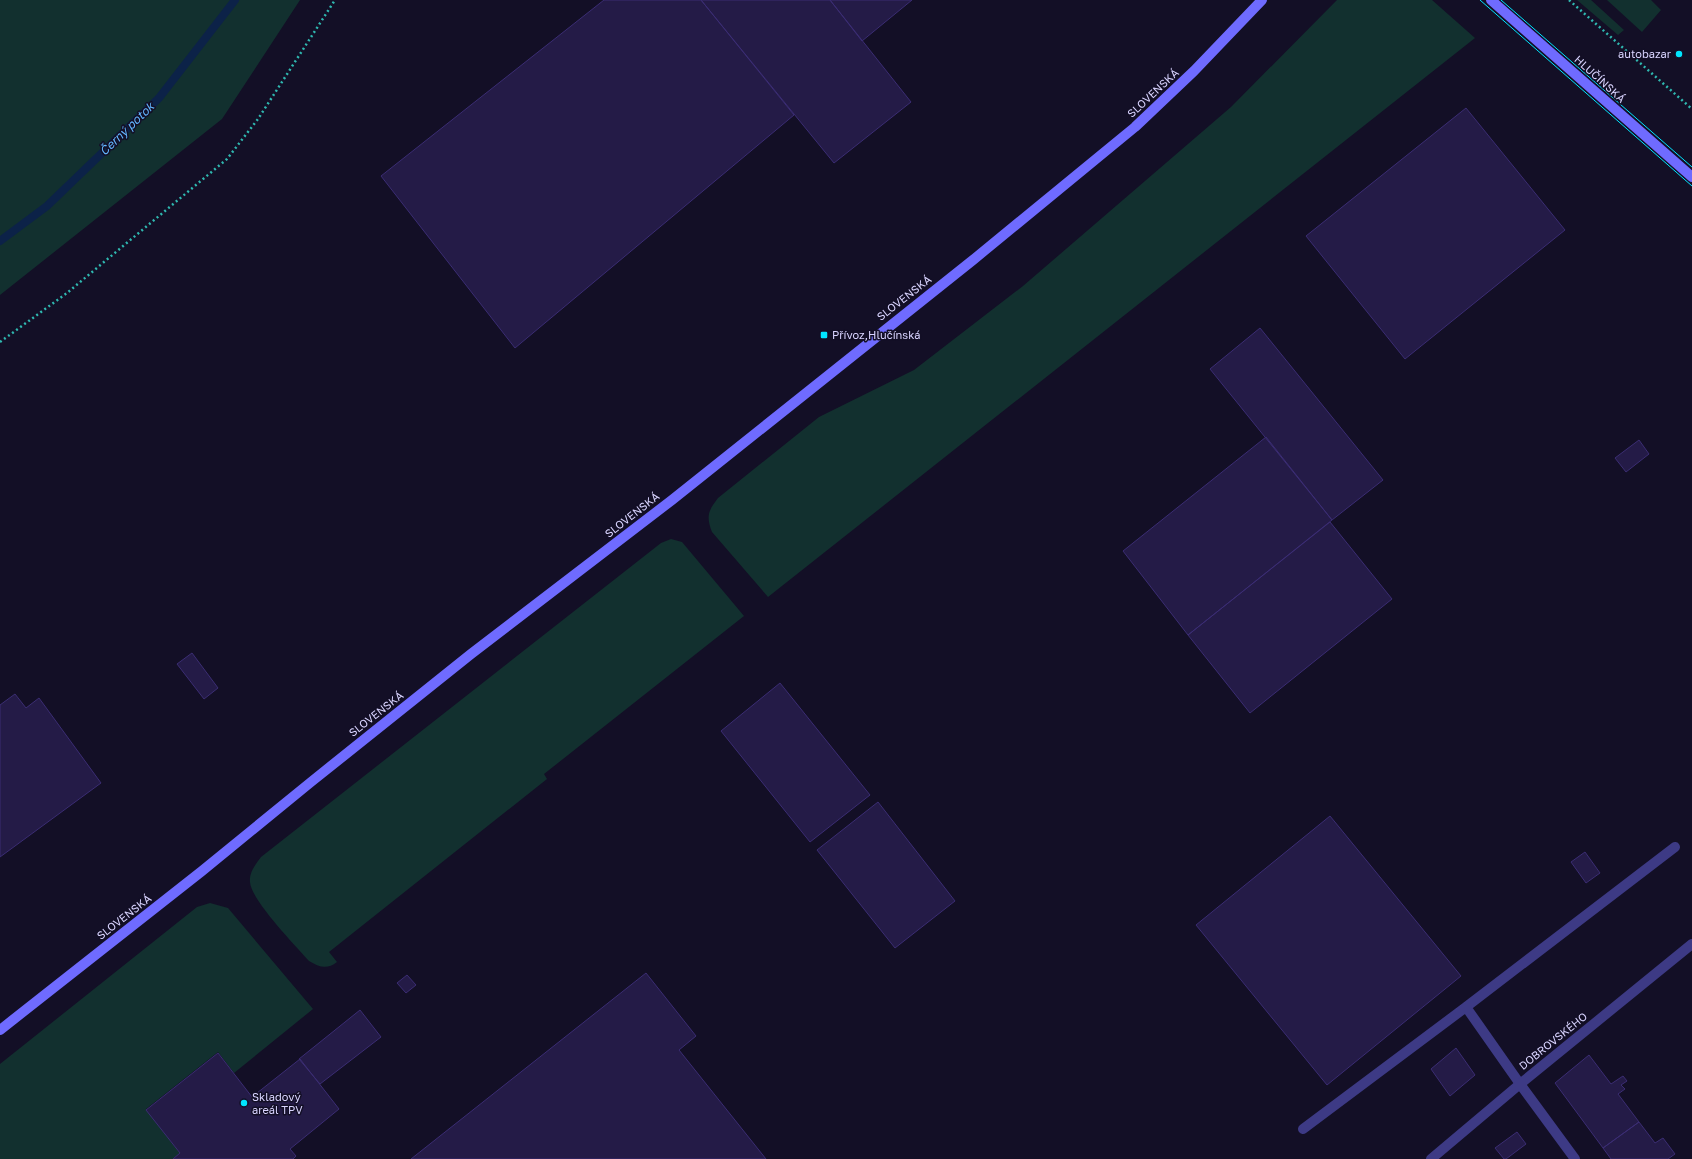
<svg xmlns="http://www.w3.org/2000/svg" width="1692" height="1159" font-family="'Golos Text',sans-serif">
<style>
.green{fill:#12302f}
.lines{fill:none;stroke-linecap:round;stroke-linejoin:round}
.stream{stroke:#0c2248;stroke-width:8}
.building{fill:#241b47;stroke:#3b2d73}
.path{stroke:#2fb8b0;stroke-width:2.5;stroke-dasharray:2 3;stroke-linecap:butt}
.lane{stroke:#3d3a85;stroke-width:10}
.street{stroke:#3d3a85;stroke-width:10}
.secondary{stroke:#6f6bff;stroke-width:10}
.tram{stroke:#00e5ff;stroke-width:1}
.poi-dot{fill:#00e5ff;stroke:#130f26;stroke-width:1.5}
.labels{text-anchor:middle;stroke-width:3;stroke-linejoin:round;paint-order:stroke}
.poi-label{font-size:11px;fill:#d9d4ff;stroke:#130f26;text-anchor:start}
.street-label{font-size:11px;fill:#d9d4ff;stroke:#130f26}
.water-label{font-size:12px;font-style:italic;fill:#62b6ff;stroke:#130f26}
</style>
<rect width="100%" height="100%" fill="#130f26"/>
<!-- green -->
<path class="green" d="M 0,0 L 300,0 L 222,119 L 0,295 Z
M 1337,0 L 1432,0 L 1475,38 L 768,597 L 712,532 C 706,516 708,511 718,498 L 819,417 L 914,370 L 1023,286 L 1231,107 Z
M 1577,0 L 1591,0 L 1624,30 L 1618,35 Z
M 1607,0 L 1651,0 L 1661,10 L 1642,32 Z
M 671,539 L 682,542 L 744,616 L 544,774 L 547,779 L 329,952 L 337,962 C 327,970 319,967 309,961 C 296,946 251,900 250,882 C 249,872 256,864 261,857 L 661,543 Z
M 210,903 L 228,908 L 313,1009 L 234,1073 L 218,1052 L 146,1109 L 180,1153 L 173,1159 L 0,1159 L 0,1064 L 197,907 Z"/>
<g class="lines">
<!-- stream -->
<path class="stream" d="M 0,241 L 47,206 L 159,98 L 235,0"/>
</g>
<!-- building -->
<path class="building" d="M 604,0 L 701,0 L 794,115 L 515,348 L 381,176 Z
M 701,0 L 830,0 L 911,102 L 834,163 Z
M 830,0 L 912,0 L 862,41 Z
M 1466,108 L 1565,230 L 1405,359 L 1306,236 Z
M 1260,328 L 1383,480 L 1332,520 L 1210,369 Z
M 1266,437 L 1332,520 L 1188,635 L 1123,551 Z
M 1639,440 L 1649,454 L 1626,472 L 1615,458 Z
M 1330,522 L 1392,599 L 1250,713 L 1188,635 Z
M 192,653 L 218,688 L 204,699 L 177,664 Z
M 780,683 L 870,795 L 810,842 L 721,731 Z
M 15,694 L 26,708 L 39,698 L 101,783 L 0,857 L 0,705 Z
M 878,802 L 955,901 L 895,948 L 817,850 Z
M 1330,816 L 1461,976 L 1327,1085 L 1196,925 Z
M 1585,852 L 1600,873 L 1586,883 L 1571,862 Z
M 646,973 L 696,1036 L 679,1050 L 766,1159 L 411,1159 Z
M 407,975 L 416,985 L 406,993 L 397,983 Z
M 360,1010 L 381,1037 L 320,1084 L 299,1059 Z
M 1456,1048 L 1475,1075 L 1450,1096 L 1431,1069 Z
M 218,1053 L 252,1097 L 300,1059 L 339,1109 L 290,1149 L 296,1156 L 293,1159 L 173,1159 L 180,1153 L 146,1110 Z
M 1589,1055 L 1611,1084 L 1623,1076 L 1627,1081 L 1621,1085 L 1625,1089 L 1618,1094 L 1639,1122 L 1603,1148 L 1555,1083 Z
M 1639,1122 L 1655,1143 L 1663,1138 L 1675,1154 L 1668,1159 L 1611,1159 L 1603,1148 Z
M 1517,1132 L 1526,1144 L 1506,1159 L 1504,1159 L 1495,1148 Z"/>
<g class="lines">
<!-- path -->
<path class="path" d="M 1569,0 L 1692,109
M 0,342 L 67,293 L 227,159 L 258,119 L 335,0"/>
<!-- lane -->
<path class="lane" d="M 1520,1084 L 1466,1007 L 1675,847
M 1303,1129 L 1466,1007"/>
<!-- street -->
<path class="street" d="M 1520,1084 L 1575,1159
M 1431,1159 L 1520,1084 L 1692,944"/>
<!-- secondary -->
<path class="secondary" d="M 1491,0 L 1692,177
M 0,1030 L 202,871 L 311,782 L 471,654 L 672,500 L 973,260 L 1135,127 L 1194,71 L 1262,0"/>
<!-- tram -->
<path class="tram" d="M 1480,0 L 1692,186
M 1501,0 L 1692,167"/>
</g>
<!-- markers -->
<g class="poi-dot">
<circle cx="1679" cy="54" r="4"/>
<rect x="820" y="331" width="8" height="8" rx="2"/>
<circle cx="244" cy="1103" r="4"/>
</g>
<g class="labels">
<!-- poi labels -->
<g class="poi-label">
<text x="1671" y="58" text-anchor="end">autobazar</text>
<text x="832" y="339">Přívoz,Hlučínská</text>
<text x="252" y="1101">Skladový<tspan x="252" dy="13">areál TPV</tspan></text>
</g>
<!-- street labels -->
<g class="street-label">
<text transform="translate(1600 79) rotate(42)" y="4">HLUČÍNSKÁ</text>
<text transform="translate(1153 93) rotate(-43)" y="4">SLOVENSKÁ</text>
<text transform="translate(904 298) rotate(-38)" y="4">SLOVENSKÁ</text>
<text transform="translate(632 515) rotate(-38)" y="4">SLOVENSKÁ</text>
<text transform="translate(376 714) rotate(-38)" y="4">SLOVENSKÁ</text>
<text transform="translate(124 917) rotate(-38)" y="4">SLOVENSKÁ</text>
<text transform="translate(1553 1041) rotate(-39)" y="4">DOBROVSKÉHO</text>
</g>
<!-- water labels -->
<g class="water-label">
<text transform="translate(127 129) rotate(-44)" y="4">Černý potok</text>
</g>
</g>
</svg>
